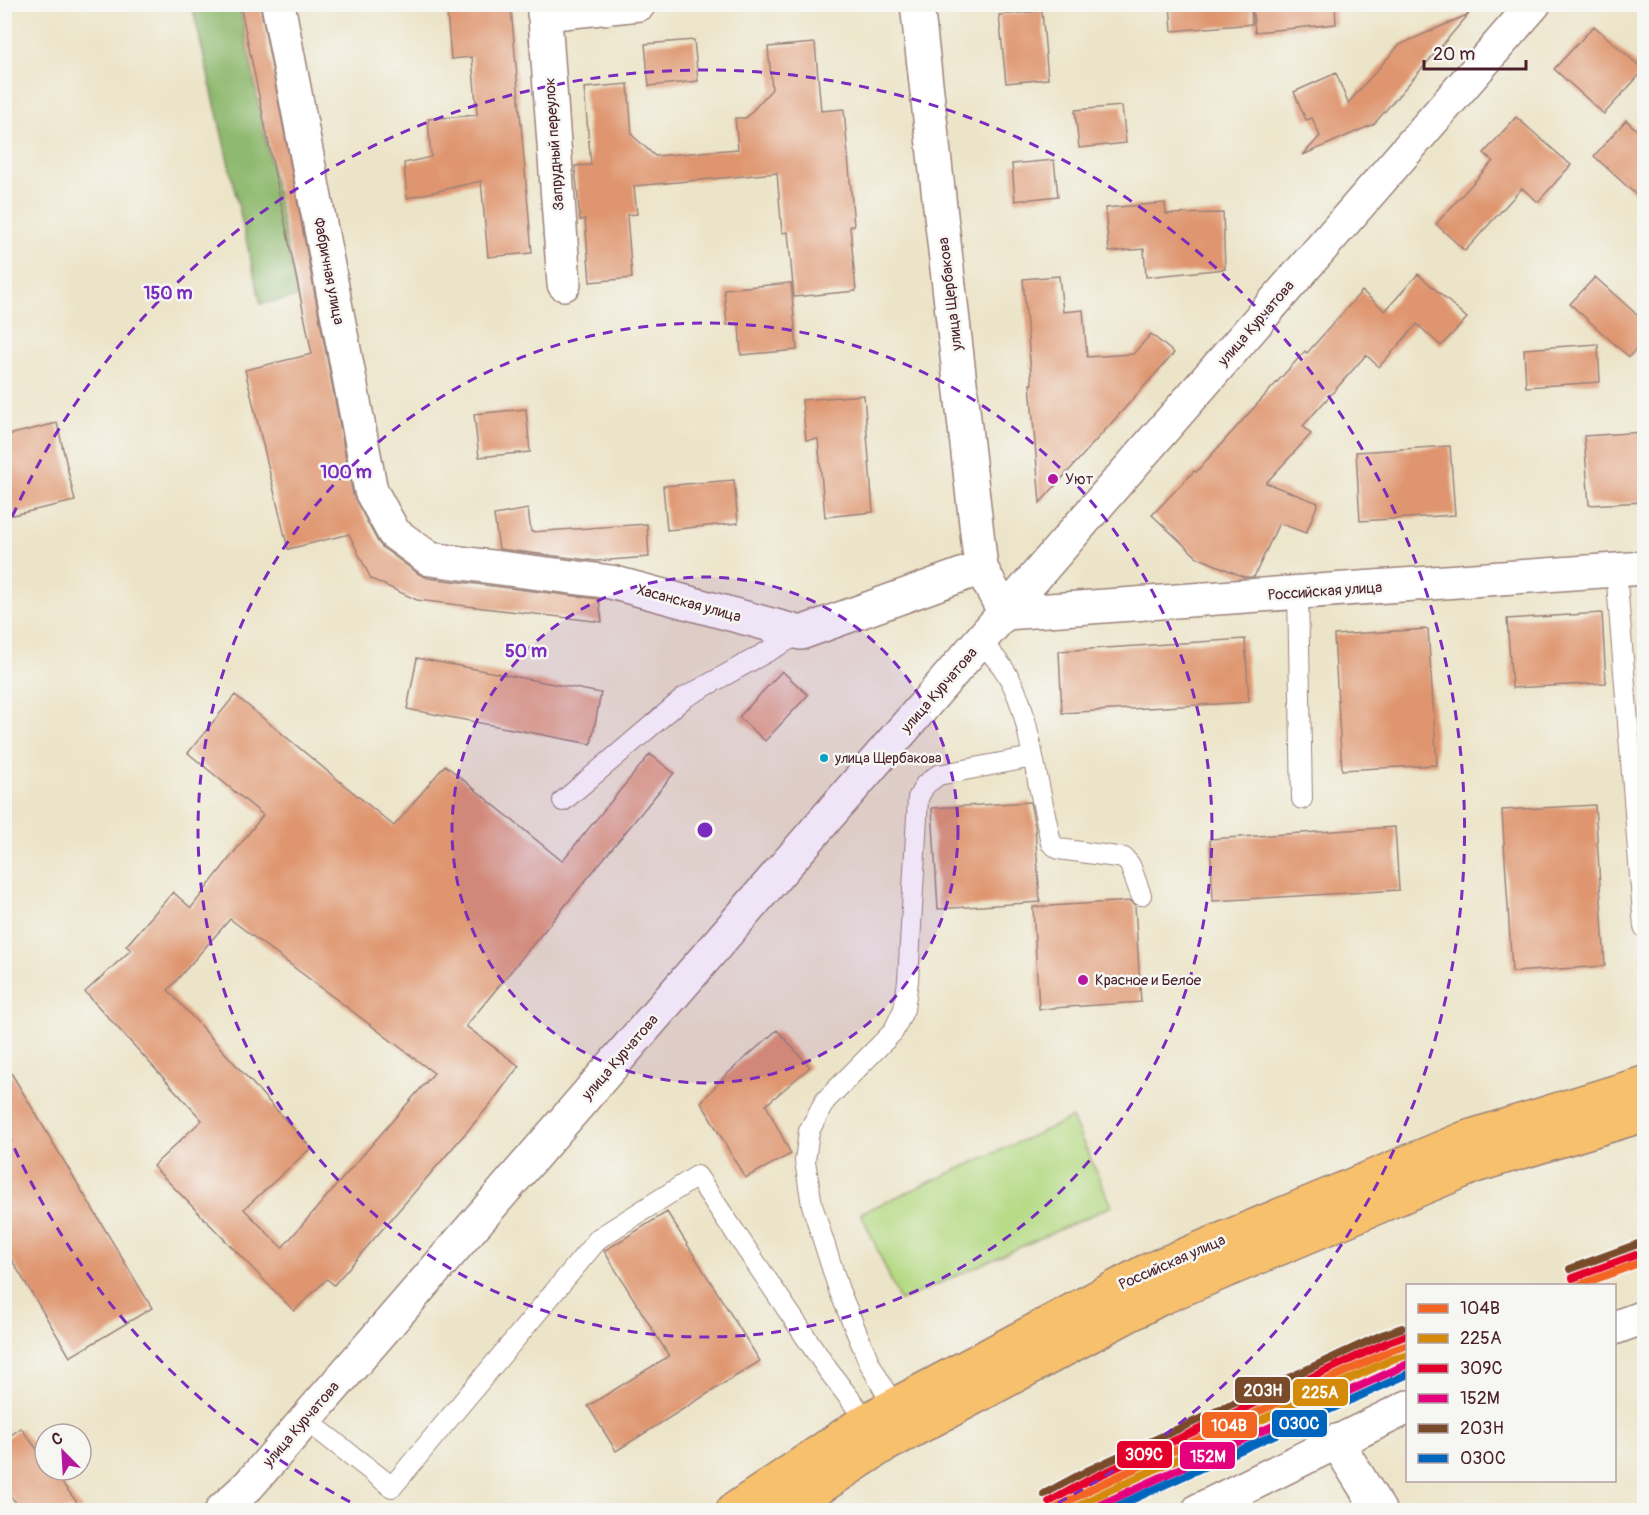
<svg xmlns="http://www.w3.org/2000/svg" width="1649" height="1515" font-family="Pangolin,sans-serif">
<style>
.green{fill:#b4d982;stroke:#7f7c56;stroke-width:1.5}
.forest{fill:#8fb970;stroke:#6c6c4e;stroke-width:1.5}
.building{fill:#df9670;fill-rule:evenodd}
.lines{fill:none;stroke-linecap:round;stroke-linejoin:round}
.service-casing{stroke:#9b827a;stroke-width:22}
.minor-casing{stroke:#9b827a;stroke-width:36}
.tertiary-casing{stroke:#9b827a;stroke-width:36}
.primary-casing{stroke:#9b827a;stroke-width:36}
.service{stroke:#fff;stroke-width:20}
.minor{stroke:#fff;stroke-width:33}
.tertiary{stroke:#fff;stroke-width:33}
.primary{stroke:#f7c06c;stroke-width:33}
.rail-1-casing{stroke:#f6f6f2;stroke-width:12}
.rail-2-casing{stroke:#f6f6f2;stroke-width:12}
.rail-3-casing{stroke:#f6f6f2;stroke-width:12}
.rail-4-casing{stroke:#f6f6f2;stroke-width:12}
.rail-5-casing{stroke:#f6f6f2;stroke-width:12}
.rail-6-casing{stroke:#f6f6f2;stroke-width:12}
.rail-1{stroke:#f26522;stroke-width:8}
.rail-2{stroke:#d48b09;stroke-width:8}
.rail-3{stroke:#e4002b;stroke-width:8}
.rail-4{stroke:#e5007d;stroke-width:8}
.rail-5{stroke:#7a4b2a;stroke-width:8}
.rail-6{stroke:#0065bd;stroke-width:8}
.ring{fill:none;stroke:#7b2cbf;stroke-width:3;stroke-dasharray:10 8}
.poi-dot{fill:#b5179e;stroke:#f6f6f2;stroke-width:2}
.bus-dot{fill:#04a2c6;stroke:#f6f6f2;stroke-width:2}
.labels{text-anchor:middle;stroke-width:5;stroke-linejoin:round;paint-order:stroke}
.bus-label{font-size:14px;fill:#4a1f2b;stroke:#f6f6f2;text-anchor:start}
.street-label{font-size:15px;fill:#4a1f2b;stroke:#f6f6f2}
.poi-label{font-size:15px;fill:#4a1f2b;stroke:#f6f6f2;text-anchor:start}
.centre{fill:#7b2cbf;stroke:#f6f6f2;stroke-width:3}
.ring-label{font-size:18px;text-anchor:middle;font-weight:bold;fill:#7b2cbf;stroke:#f6f6f2;stroke-width:5;stroke-linejoin:round;paint-order:stroke}
.line-badge{stroke:#f6f6f2;stroke-width:2}
.badge-label{font-size:16px;text-anchor:middle;font-weight:bold;fill:#fff}
</style>
<rect width="100%" height="100%" fill="#f6f6f2"/>
<filter id="ink" filterUnits="userSpaceOnUse"><feTurbulence type="fractalNoise" baseFrequency=".0167" numOctaves="2"/><feDisplacementMap in="SourceGraphic" scale="12" xChannelSelector="R" yChannelSelector="G"/><feConvolveMatrix kernelMatrix="1 2 1 2 8 2 1 2 1" color-interpolation-filters="sRGB"/></filter>
<filter id="wash" filterUnits="userSpaceOnUse"><feTurbulence type="fractalNoise" baseFrequency=".008" numOctaves="4" result="noise"/><feDisplacementMap in="SourceGraphic" scale="24" xChannelSelector="R" yChannelSelector="G"/><feGaussianBlur stdDeviation="1.35" result="paint"/><feColorMatrix in="noise" values="0 0 0 0 0 0 0 0 0 0 0 0 0 0 0 0 0 1.4 0 .05"/><feComposite in="paint" operator="in"/></filter>
<g filter="url(#wash)">
<rect width="100%" height="100%" fill="#ece4c8"/>
<!-- green -->
<path class="green" d="M 1072,1118 L 1112,1206 L 900,1301 L 861,1213 Z"/>
<!-- forest -->
<path class="forest" d="M 192,5 L 239,5 L 297,297 L 261,304 Z"/>
<g id="blocks">
<!-- building -->
<path class="building" d="M 240,4 L 260,4 L 353,495 L 378,542 L 383,548 L 419,574 L 428,578 L 599,599 L 602,622 L 417,600 L 371,579 L 349,534 L 288,549 L 245,370 L 312,354 Z
M 1170,4 L 1251,4 L 1252,24 L 1172,31 Z
M 1252,4 L 1335,4 L 1336,24 L 1255,32 Z
M 511,7 L 532,253 L 488,257 L 481,181 L 407,198 L 404,163 L 431,157 L 428,119 L 477,115 L 472,57 L 451,59 L 447,12 Z
M 1042,11 L 1048,79 L 1006,83 L 999,15 Z
M 1469,14 L 1374,124 L 1303,155 L 1320,136 L 1312,118 L 1306,120 L 1294,92 L 1336,73 L 1348,103 L 1399,45 Z
M 1594,26 L 1644,70 L 1604,114 L 1554,69 Z
M 694,40 L 698,81 L 649,86 L 645,44 Z
M 815,43 L 821,111 L 844,109 L 854,226 L 850,226 L 856,291 L 794,297 L 788,232 L 782,233 L 777,173 L 634,186 L 637,214 L 627,215 L 632,278 L 590,282 L 585,219 L 580,220 L 575,166 L 591,165 L 584,88 L 628,84 L 632,135 L 655,156 L 738,149 L 735,118 L 746,118 L 772,89 L 768,47 Z
M 1122,106 L 1126,143 L 1079,148 L 1075,110 Z
M 1516,117 L 1571,165 L 1538,202 L 1522,188 L 1465,251 L 1436,224 L 1493,161 L 1484,153 Z
M 1626,120 L 1644,137 L 1644,202 L 1594,156 Z
M 1054,160 L 1058,196 L 1015,201 L 1012,164 Z
M 1165,203 L 1166,214 L 1223,213 L 1225,269 L 1146,277 L 1144,249 L 1109,252 L 1105,208 Z
M 1418,274 L 1467,318 L 1441,346 L 1417,324 L 1379,367 L 1366,355 L 1303,426 L 1311,434 L 1266,483 L 1318,503 L 1306,533 L 1279,523 L 1254,577 L 1244,577 L 1197,557 L 1152,515 L 1194,471 L 1196,472 L 1305,351 L 1307,353 L 1362,291 L 1385,311 Z
M 1059,276 L 1063,312 L 1083,310 L 1087,357 L 1133,354 L 1151,334 L 1174,353 L 1040,503 L 1030,384 L 1032,384 L 1023,279 Z
M 1595,277 L 1644,321 L 1644,340 L 1629,357 L 1570,304 Z
M 791,283 L 797,350 L 741,355 L 739,324 L 727,325 L 724,289 Z
M 1598,344 L 1600,382 L 1526,387 L 1524,349 Z
M 864,395 L 873,512 L 825,517 L 818,439 L 806,440 L 802,400 Z
M 526,409 L 530,452 L 479,457 L 474,414 Z
M 57,423 L 75,501 L 4,517 L 4,436 Z
M 1644,432 L 1644,502 L 1589,505 L 1584,436 Z
M 1450,446 L 1455,515 L 1360,521 L 1356,452 Z
M 734,480 L 738,523 L 667,530 L 663,486 Z
M 528,509 L 531,532 L 647,524 L 649,557 L 596,561 L 499,549 L 494,515 Z
M 1602,613 L 1606,683 L 1512,688 L 1507,619 Z
M 1428,629 L 1437,765 L 1342,770 L 1334,635 Z
M 1245,639 L 1249,702 L 1062,713 L 1059,651 Z
M 417,658 L 601,693 L 591,744 L 407,709 Z
M 782,671 L 808,695 L 765,741 L 739,717 Z
M 235,695 L 394,826 L 445,765 L 562,861 L 650,754 L 674,773 L 466,1026 L 519,1066 L 489,1106 L 334,1285 L 327,1279 L 294,1311 L 153,1166 L 202,1120 L 85,992 L 131,950 L 126,946 L 173,892 L 191,908 L 263,815 L 188,753 ZM 230,919 L 434,1073 L 282,1248 L 244,1209 L 311,1148 L 168,990 Z
M 1030,802 L 1035,826 L 1040,902 L 938,909 L 932,808 Z
M 1595,805 L 1605,966 L 1512,972 L 1502,810 Z
M 1395,827 L 1399,890 L 1213,901 L 1210,839 Z
M 1131,901 L 1135,905 L 1141,1002 L 1039,1009 L 1033,907 Z
M 777,1030 L 810,1067 L 766,1105 L 791,1154 L 745,1178 L 701,1102 L 726,1075 Z
M 4,1061 L 152,1308 L 70,1357 L 4,1247 Z
M 667,1212 L 760,1361 L 616,1451 L 588,1406 L 669,1356 L 604,1251 Z
M 21,1428 L 45,1460 L 45,1470 L 52,1470 L 83,1510 L 22,1510 L 4,1488 L 4,1440 Z"/>
</g>
</g>
<g filter="url(#ink)">
<use href="#blocks" fill-opacity="0" stroke="#9b827a" stroke-width="1.5"/>
<g class="lines">
<defs>
<path id="service" d="M 1616,570 L 1644,927
M 1298,593 L 1302,799
M 1033,757 L 1051,843 L 1059,849 L 1124,858 L 1130,865 L 1141,895
M 563,801 L 684,698 L 801,633
M 893,1406 L 869,1362 L 839,1290 L 812,1205 L 805,1161 L 809,1131 L 825,1101 L 893,1032 L 904,1009 L 908,981 L 918,798 L 925,785 L 938,775 L 1033,757 C 1027,727 1022,697 1005,671 C 998,660 989,651 981,642
M 305,1419 L 392,1487 L 599,1238 L 697,1176 L 828,1370 L 866,1420"/>
<path id="minor" d="M 278,4 L 371,491 L 394,533 L 430,559 L 611,582 L 801,633 L 981,568
M 544,4 L 564,284
M 544,14 L 639,4
M 1005,613 L 1644,568
M 1614,1328 L 1644,1317
M 1336,1441 L 1379,1510
M 1199,1510 L 1408,1407"/>
<path id="tertiary" d="M 917,4 L 981,568 L 1005,613
M 222,1510 L 249,1485 L 1107,494 L 1534,4"/>
<path id="primary" d="M 733,1510 L 866,1420 L 1146,1271 L 1465,1138 L 1644,1083
M 786,1510 L 882,1447 L 1159,1299 L 1475,1166 L 1644,1115"/>
</defs>
<!-- service casing -->
<use href="#service" class="service-casing"/>
<!-- minor casing -->
<use href="#minor" class="minor-casing"/>
<!-- tertiary casing -->
<use href="#tertiary" class="tertiary-casing"/>
<!-- primary casing -->
<use href="#primary" class="primary-casing"/>
<!-- service -->
<use href="#service" class="service"/>
<!-- minor -->
<use href="#minor" class="minor"/>
<!-- tertiary -->
<use href="#tertiary" class="tertiary"/>
<!-- primary -->
<use href="#primary" class="primary"/>
<defs>
<path id="rail-1" d="M 1577,1286 L 1644,1261
M 1053,1510 L 1093,1488 L 1390,1351 L 1408,1345"/>
<path id="rail-2" d="M 1071,1510 L 1097,1496 L 1393,1359 L 1408,1355"/>
<path id="rail-3" d="M 1573,1278 L 1641,1253
M 1049,1502 L 1089,1480 L 1386,1343 L 1405,1336"/>
<path id="rail-4" d="M 1089,1510 L 1408,1364"/>
<path id="rail-5" d="M 1570,1269 L 1638,1244
M 1044,1494 L 1085,1472 L 1382,1335 L 1402,1328"/>
<path id="rail-6" d="M 1109,1510 L 1408,1374"/>
</defs>
<!-- rail-1 casing -->
<use href="#rail-1" class="rail-1-casing"/>
<!-- rail-2 casing -->
<use href="#rail-2" class="rail-2-casing"/>
<!-- rail-3 casing -->
<use href="#rail-3" class="rail-3-casing"/>
<!-- rail-4 casing -->
<use href="#rail-4" class="rail-4-casing"/>
<!-- rail-5 casing -->
<use href="#rail-5" class="rail-5-casing"/>
<!-- rail-6 casing -->
<use href="#rail-6" class="rail-6-casing"/>
<!-- rail-1 -->
<use href="#rail-1" class="rail-1"/>
<!-- rail-2 -->
<use href="#rail-2" class="rail-2"/>
<!-- rail-3 -->
<use href="#rail-3" class="rail-3"/>
<!-- rail-4 -->
<use href="#rail-4" class="rail-4"/>
<!-- rail-5 -->
<use href="#rail-5" class="rail-5"/>
<!-- rail-6 -->
<use href="#rail-6" class="rail-6"/>
</g>
</g>
<!-- distance rings -->
<circle cx="705" cy="830" r="253" fill="#7b2cbf" fill-opacity=".12"/>
<g class="ring">
<circle cx="705" cy="830" r="253"/>
<circle cx="705" cy="830" r="507"/>
<path d="M366 1510A760 760 0 0 1 5 1127M5 533A760 760 0 1 1 1044 1510"/>
</g>
<!-- markers -->
<g class="poi-dot">
<circle cx="1053" cy="479" r="6"/>
<circle cx="1083" cy="980" r="6"/>
</g>
<circle class="bus-dot" cx="824" cy="758" r="5"/>
<g class="labels">
<!-- bus labels -->
<g class="bus-label">
<text x="835" y="763">улица Щербакова</text>
</g>
<!-- street labels -->
<g class="street-label">
<text transform="translate(554 144) rotate(-94)" y="5">Запрудный переулок</text>
<text transform="translate(329 271) rotate(79)" y="5">Фабричная улица</text>
<text transform="translate(950 294) rotate(-97)" y="5">улица Щербакова</text>
<text transform="translate(1256 323) rotate(-49)" y="5">улица Курчатова</text>
<text transform="translate(1325 591) rotate(-4)" y="5">Российская улица</text>
<text transform="translate(689 603) rotate(15)" y="5">Хасанская улица</text>
<text transform="translate(939 690) rotate(-49)" y="5">улица Курчатова</text>
<text transform="translate(620 1057) rotate(-49)" y="5">улица Курчатова</text>
<text transform="translate(1172 1262) rotate(-24)" y="5">Российская улица</text>
<text transform="translate(301 1424) rotate(-49)" y="5">улица Курчатова</text>
</g>
<!-- poi labels -->
<g class="poi-label">
<text x="1065" y="484">Уют</text>
<text x="1095" y="985">Красное и Белое</text>
</g>
</g>
<circle cx="705" cy="830" r="9" class="centre"/>
<g class="ring-label">
<text x="168" y="299">150 m</text>
<text x="346" y="478">100 m</text>
<text x="526" y="657">50 m</text>
</g>
<g class="line-badge">
<rect x="1234" y="1376" width="57" height="28" rx="6" fill="#7a4b2a"/>
<rect x="1292" y="1378" width="57" height="29" rx="6" fill="#d48b09"/>
<rect x="1271" y="1409" width="57" height="29" rx="6" fill="#0065bd"/>
<rect x="1201" y="1411" width="57" height="28" rx="6" fill="#f26522"/>
<rect x="1116" y="1440" width="57" height="29" rx="6" fill="#e4002b"/>
<rect x="1179" y="1441" width="57" height="29" rx="6" fill="#e5007d"/>
</g>
<g class="badge-label">
<text x="1263" y="1396">203Н</text>
<text x="1320" y="1398">225А</text>
<text x="1299" y="1429">030C</text>
<text x="1229" y="1431">104В</text>
<text x="1144" y="1460">309С</text>
<text x="1208" y="1462">152М</text>
</g>
<!-- margin -->
<rect width="1649" height="1515" fill="none" stroke="#f6f6f2" stroke-width="24"/>
<!-- legend -->
<rect x="1406" y="1284" width="210" height="198" fill="#f6f6f2" stroke="#b1a0a2" stroke-width="1.5"/>
<rect x="1418" y="1304" width="30" height="9" fill="#f26522" stroke="#b1a0a2" stroke-width="1.5"/>
<text x="1460" y="1314" font-size="18" fill="#4a1f2b">104В</text>
<rect x="1418" y="1334" width="30" height="9" fill="#d48b09" stroke="#b1a0a2" stroke-width="1.5"/>
<text x="1460" y="1344" font-size="18" fill="#4a1f2b">225А</text>
<rect x="1418" y="1364" width="30" height="9" fill="#e4002b" stroke="#b1a0a2" stroke-width="1.5"/>
<text x="1460" y="1374" font-size="18" fill="#4a1f2b">309С</text>
<rect x="1418" y="1394" width="30" height="9" fill="#e5007d" stroke="#b1a0a2" stroke-width="1.5"/>
<text x="1460" y="1404" font-size="18" fill="#4a1f2b">152М</text>
<rect x="1418" y="1424" width="30" height="9" fill="#7a4b2a" stroke="#b1a0a2" stroke-width="1.5"/>
<text x="1460" y="1434" font-size="18" fill="#4a1f2b">203Н</text>
<rect x="1418" y="1454" width="30" height="9" fill="#0065bd" stroke="#b1a0a2" stroke-width="1.5"/>
<text x="1460" y="1464" font-size="18" fill="#4a1f2b">030C</text>
<!-- north arrow -->
<g transform="translate(63 1452) rotate(336)"><circle r="28" fill="#f6f6f2" stroke="#b1a0a2" stroke-width="1.5"/>
<path d="M0-4.5L10 22L0 15L-10 22Z" fill="#b5179e"/>
<text y="-9" font-size="16" font-weight="bold" text-anchor="middle" fill="#4a1f2b">С</text>
</g>
<!-- scale -->
<path d="M1424 60v9h102v-9" fill="none" stroke="#4a1f2b" stroke-width="3"/>
<text x="1433" y="60" font-size="18" fill="#4a1f2b" stroke="#f6f6f2" stroke-width="4.5" paint-order="stroke">20 m</text>
</svg>
